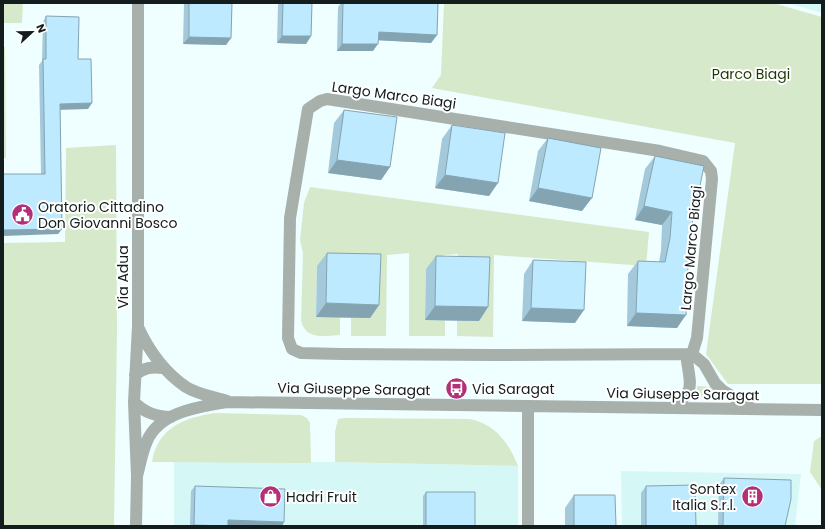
<svg xmlns="http://www.w3.org/2000/svg" width="825" height="529" font-family="Poppins,sans-serif">
<style>
.built{fill:#d5f8f7}
.green{fill:#d6e9cb}
.lines{fill:none;stroke-linecap:round;stroke-linejoin:round}
.minor{stroke:#a7b0ab;stroke-width:12}
.wall{fill:#a3c9da}
.shaded-wall{fill:#84a4b2}
.building{fill:#bdeafe;stroke:#84a4b2}
.labels{text-anchor:middle;stroke-width:4;stroke-linejoin:round;paint-order:stroke}
.park-label{font-size:14px;fill:#1e3904;stroke:#fff}
.street-label{font-size:14px;fill:#141d1d;stroke:#fff}
.poi-label{font-size:14px;fill:#141d1d;stroke:#fff;text-anchor:start}
</style>
<rect width="100%" height="100%" fill="#effefe"/>
<!-- built -->
<path class="built" d="M 787,3 L 822,3 L 822,13 Z
M 174,462 L 335,462 L 518,466 L 518,526 L 174,526 Z
M 621,471 L 801,474 L 795,526 L 622,526 Z"/>
<!-- green -->
<path class="green" d="M 3,3 L 23,3 L 22,23 L 3,23 Z
M 444,3 L 773,3 L 822,17 L 822,384 L 728,384 L 706,354 L 735,143 L 432,88 L 441,75 Z
M 3,47 L 5,47 L 6,158 L 3,158 Z
M 116,145 L 117,333 L 114,526 L 3,526 L 3,243 L 65,242 L 66,148 Z
M 310,187 L 649,232 L 646,266 L 494,255 L 493,337 L 457,336 L 457,320 L 479,321 L 458,270 L 458,254 L 444,255 L 444,270 L 426,270 L 425,319 L 445,320 L 445,336 L 409,336 L 409,253 L 387,255 L 386,336 L 351,336 L 351,318 L 370,318 L 352,254 L 340,254 L 317,267 L 316,316 L 340,317 L 340,335 C 324,336 306,340 301,321 L 303,253 L 300,240 L 304,203 Z
M 697,386 L 711,387 L 723,398 L 697,397 Z
M 215,413 L 301,415 L 307,418 L 310,423 L 311,463 L 152,462 C 158,427 184,418 215,413 Z
M 345,418 L 470,419 C 495,424 509,443 518,466 L 335,462 L 335,432 L 338,419 Z
M 822,436 L 822,490 L 810,472 L 814,441 Z"/>
<g class="lines">
<!-- minor -->
<path class="minor" d="M 327,99 L 660,151 L 703,161 L 711,171 L 712,179 L 697,338 L 692,354 L 491,355 L 341,354 L 301,353 L 292,349 L 288,338 L 290,218 L 308,109 L 320,101 Z
M 138,327 C 149,351 164,372 186,387 C 197,394 214,397 227,401
M 135,375 C 144,367 152,367 163,368
M 134,402 C 145,413 155,416 171,417
M 674,408 C 694,389 691,388 687,361 L 692,354 L 704,364 L 715,383 L 722,390 L 753,409
M 137,476 C 140,465 142,452 147,441 C 160,411 200,407 227,402 L 822,410
M 136,526 L 137,476 L 134,402 L 138,326 L 138,3
M 528,526 L 528,406"/>
</g>
<!-- wall -->
<path class="wall" d="M 184,3 L 232,3 L 231,38 L 226,45 L 183,44 Z
M 279,3 L 312,3 L 311,36 L 306,44 L 277,43 L 278,5 Z
M 341,3 L 438,3 L 437,35 L 431,43 L 378,40 L 373,51 L 337,51 L 338,7 Z
M 46,16 L 78,59 L 88,109 L 60,109 L 62,229 L 58,234 L 41,174 L 39,65 L 42,61 L 43,22 Z
M 344,110 L 390,167 L 381,180 L 328,173 L 334,123 Z
M 452,125 L 489,196 L 435,188 L 442,139 Z
M 548,138 L 582,211 L 529,201 L 538,151 Z
M 655,156 L 689,239 L 677,328 L 627,326 L 628,274 L 638,261 L 659,262 L 661,251 L 662,225 L 635,220 L 645,169 Z
M 327,253 L 379,305 L 370,318 L 316,317 L 317,266 Z
M 436,256 L 488,307 L 479,321 L 425,320 L 426,269 Z
M 533,260 L 575,323 L 522,321 L 524,274 Z
M 724,478 L 785,526 L 718,526 L 719,485 Z
M 195,486 L 284,522 L 282,526 L 190,526 L 191,491 Z
M 646,486 L 696,526 L 641,526 L 641,493 Z
M 426,492 L 475,526 L 423,526 L 423,496 Z
M 574,495 L 616,526 L 565,526 L 565,508 Z"/>
<!-- shaded-wall -->
<path class="shaded-wall" d="M 379,32 L 437,35 L 431,43 L 373,40 Z
M 282,36 L 311,36 L 306,44 L 277,43 Z
M 189,37 L 231,38 L 226,45 L 183,44 Z
M 342,44 L 378,44 L 373,51 L 337,51 Z
M 92,103 L 88,109 L 56,110 L 60,104 Z
M 337,160 L 390,167 L 381,180 L 328,173 Z
M 445,175 L 498,183 L 489,196 L 435,188 Z
M 538,188 L 592,198 L 582,211 L 529,201 Z
M 644,206 L 672,212 L 662,225 L 635,220 Z
M 62,229 L 58,234 L 3,236 L 3,230 Z
M 326,303 L 379,305 L 370,318 L 316,317 Z
M 435,306 L 488,307 L 479,321 L 425,320 Z
M 531,308 L 584,310 L 575,323 L 522,321 Z
M 636,313 L 686,315 L 677,328 L 627,326 Z
M 228,520 L 284,522 L 282,526 L 224,525 Z"/>
<!-- building -->
<path class="building" d="M 189,3 L 232,3 L 231,38 L 189,37 Z
M 283,3 L 312,3 L 311,36 L 282,36 Z
M 343,3 L 438,3 L 437,35 L 379,32 L 378,44 L 342,44 Z
M 46,16 L 79,17 L 78,59 L 91,59 L 92,103 L 60,104 L 62,229 L 3,230 L 3,174 L 45,174 L 43,59 L 46,59 Z
M 344,110 L 397,117 L 390,167 L 337,160 Z
M 452,125 L 505,133 L 498,183 L 445,175 Z
M 548,138 L 601,148 L 592,198 L 538,188 Z
M 655,156 L 704,166 L 689,239 L 686,315 L 636,313 L 638,261 L 665,262 L 670,238 L 672,212 L 644,206 Z
M 327,253 L 381,254 L 379,305 L 326,303 Z
M 436,256 L 490,257 L 488,307 L 435,306 Z
M 533,260 L 586,262 L 584,310 L 531,308 Z
M 724,478 L 791,480 L 791,499 L 785,526 L 723,526 Z
M 695,485 L 696,526 L 646,526 L 646,486 Z
M 195,486 L 285,489 L 284,522 L 228,520 L 228,526 L 194,525 Z
M 426,492 L 475,492 L 475,526 L 426,526 Z
M 574,495 L 615,495 L 616,526 L 574,526 Z"/>
<!-- icons -->
<defs>
<symbol id="civic-disc" viewBox="-11 -11 22 22"><circle r="9.5" fill="#b33078" stroke="#fff"/><path d="M-.6-6.5H3V-4.5H.6V-3L4-1V1h2V6H-6V1h2V-1L-.6-3ZM-1.2 2.5V6h2.4V2.5Z" fill="#fff"/></symbol>
<symbol id="bus-disc" viewBox="-11 -11 22 22"><circle r="9.5" fill="#b33078" stroke="#fff"/><path d="M-5-6H5V4H4V6H2V4H-2V6H-4V4H-5ZM-3.5-4V0h7V-4ZM-3.5 1.2v1.5H-2V1.2ZM2 1.2v1.5H3.5V1.2Z" fill="#fff"/></symbol>
<symbol id="shop-disc" viewBox="-11 -11 22 22"><circle r="9.5" fill="#b33078" stroke="#fff"/><path d="M-5-2.5h2.3a2.7 3.5 0 0 1 5.4 0H5L5.5 6h-11ZM-1.5-2.5h3a1.5 2.3 0 0 0-3 0Z" fill="#fff"/></symbol>
<symbol id="building-disc" viewBox="-11 -11 22 22"><circle r="9.5" fill="#b33078" stroke="#fff"/><path d="M-4-6H4V6H1V3H-1V6H-4ZM-2.5-4.3h1.7v1.8h-1.7ZM.8-4.3h1.7v1.8H.8ZM-2.5-1h1.7V.8h-1.7ZM.8-1h1.7V.8H.8Z" fill="#fff"/></symbol>
</defs>
<g fill-rule="evenodd">
<use href="#civic-disc" x="10" y="202" width="25" height="25"/>
<use href="#bus-disc" x="444" y="376" width="25" height="25"/>
<use href="#shop-disc" x="258" y="484" width="25" height="25"/>
<use href="#building-disc" x="740" y="484" width="25" height="25"/>
</g>
<g class="labels">
<!-- park labels -->
<g class="park-label">
<text x="751" y="79">Parco Biagi</text>
</g>
<!-- street labels -->
<g class="street-label">
<text transform="translate(394 95) rotate(8)" y="5">Largo Marco Biagi</text>
<text transform="translate(691 248) rotate(-85)" y="5">Largo Marco Biagi</text>
<text transform="translate(123 277) rotate(-90)" y="5">Via Adua</text>
<text transform="translate(354 389) rotate(1)" y="5">Via Giuseppe Saragat</text>
<text transform="translate(683 394) rotate(1)" y="5">Via Giuseppe Saragat</text>
</g>
<!-- poi labels -->
<g class="poi-label">
<text x="38" y="212">Oratorio Cittadino<tspan x="38" dy="16">Don Giovanni Bosco</tspan></text>
<text x="472" y="394">Via Saragat</text>
<text x="736" y="494" text-anchor="end">Sontex<tspan x="736" dy="16">Italia S.r.l.</tspan></text>
<text x="286" y="502">Hadri Fruit</text>
</g>
</g>
<!-- border -->
<rect width="825" height="529" fill="none" stroke="#141d1d" stroke-width="8"/>
<!-- north arrow -->
<g transform="translate(32 32) rotate(68)" stroke="#ffffff" stroke-width="3" paint-order="stroke">
<path d="M0-3L7 15L0 10L-7 15Z" fill="#141d1d"/>
<text y="-6" font-size="11" font-weight="bold" text-anchor="middle" fill="#141d1d">N</text>
</g>
</svg>
